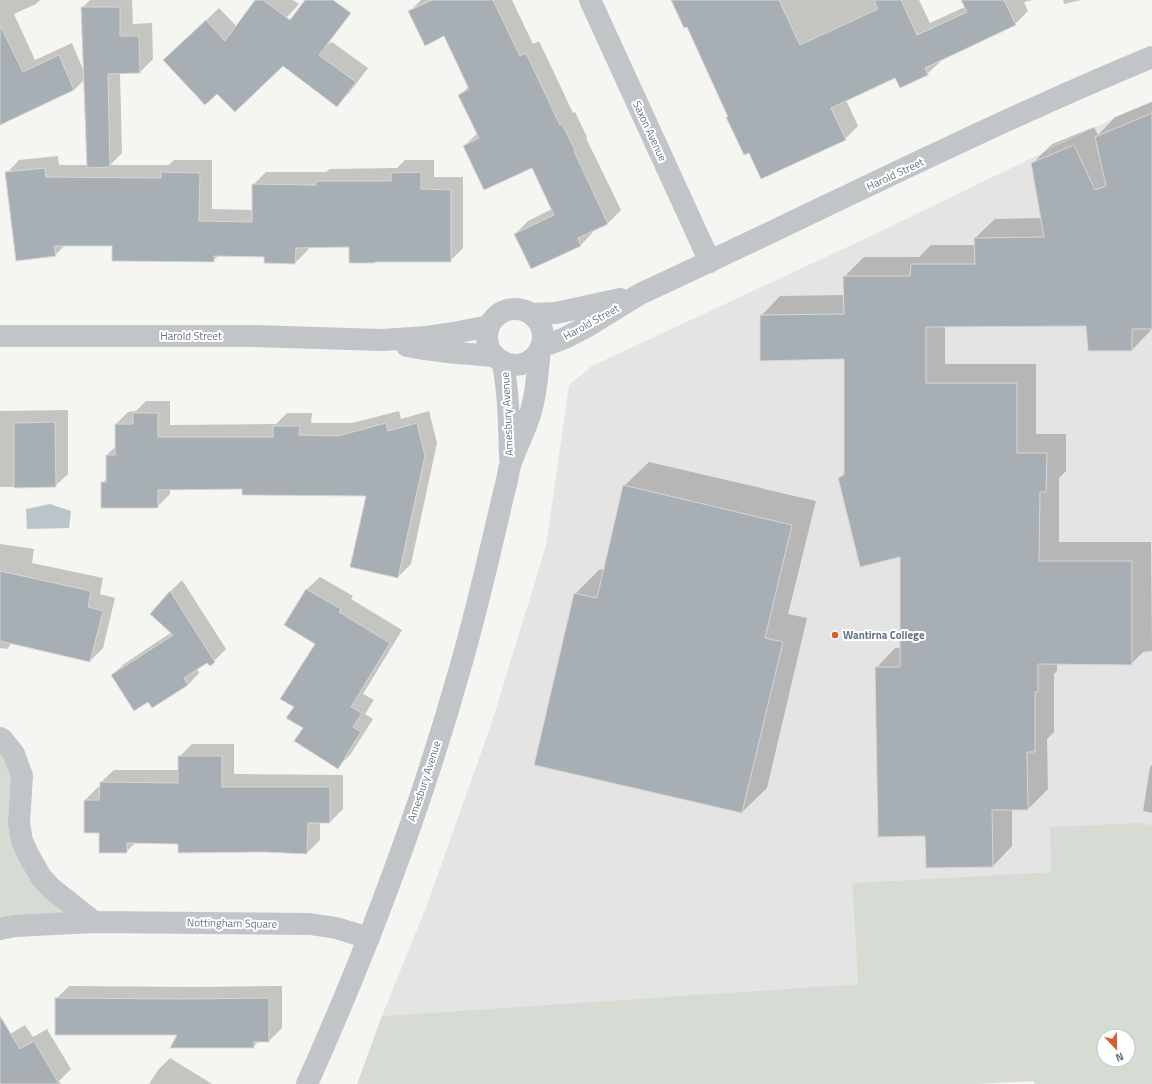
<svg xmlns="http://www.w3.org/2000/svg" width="1152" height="1084" font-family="'Titillium Web',sans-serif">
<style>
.built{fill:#e3e4e3}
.green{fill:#d6dcd3;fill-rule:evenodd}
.water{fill:#bbc4c9}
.shadow{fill:#0003}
.building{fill:#a8afb4;stroke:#d7d7d5}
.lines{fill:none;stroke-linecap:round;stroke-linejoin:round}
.minor{stroke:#c1c5c8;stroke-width:22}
.poi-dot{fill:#d75e30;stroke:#fff;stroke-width:1.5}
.labels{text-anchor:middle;stroke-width:4;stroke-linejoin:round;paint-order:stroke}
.street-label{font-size:11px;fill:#667481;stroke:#fff}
.poi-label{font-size:11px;font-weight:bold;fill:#667481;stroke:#fff;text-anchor:start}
</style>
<rect width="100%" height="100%" fill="#f5f5f2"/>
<!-- built -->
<path class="built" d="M 1152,101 L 1152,825 L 1140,823 L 1051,872 L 852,883 L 858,984 L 382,1016 L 427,905 L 491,725 L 546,546 L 569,385 L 592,366 L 873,235 L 1104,123 Z"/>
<!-- green -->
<path class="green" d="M 0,738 L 14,754 L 22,841 L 94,922 L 0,929 Z
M 1140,823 L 1152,825 L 1152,1084 L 1034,1084 L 1034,1081 L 978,1084 L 357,1084 L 382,1016 L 858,984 L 852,883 L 1051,872 L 1050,827 ZM 1104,1036 L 1128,1036 L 1128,1060 L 1104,1060 Z"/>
<!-- water -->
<path class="water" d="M 50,504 L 71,511 L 69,528 L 27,529 L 26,509 Z"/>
<!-- shadow -->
<path class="shadow" d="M 0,0 L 40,0 L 36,4 L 14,14 L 35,60 L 72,43 L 84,72 L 82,8 L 90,0 L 132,0 L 133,24 L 152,23 L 153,59 L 140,72 L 120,73 L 122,153 L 110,165 L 169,165 L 174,160 L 212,160 L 212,209 L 253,210 L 253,185 L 266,172 L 326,172 L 330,169 L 397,168 L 405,160 L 434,160 L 434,177 L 463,177 L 463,248 L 450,261 L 350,246 L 308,247 L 308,250 L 295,263 L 265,256 L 219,255 L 213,261 L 113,245 L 65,245 L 55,255 L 7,173 L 19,160 L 58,156 L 59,165 L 88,165 L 85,79 L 74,90 L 0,124 Z
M 257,0 L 293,0 L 299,4 L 287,17 L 246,37 L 267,80 L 177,48 L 219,8 L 237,27 Z
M 421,0 L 512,0 L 533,44 L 539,41 L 573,113 L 575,112 L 587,137 L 586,138 L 621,210 L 608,223 L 592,230 L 593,232 L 581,245 L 515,234 L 528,221 L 552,209 L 533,167 L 464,146 L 478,133 L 460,95 L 469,86 L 445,35 L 410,11 Z
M 672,0 L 919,0 L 930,23 L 965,7 L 962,0 L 1033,0 L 1024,2 L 1028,11 L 1015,24 L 939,60 L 940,62 L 927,74 L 895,77 L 846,100 L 858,126 L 845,139 L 750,151 L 729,116 L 687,26 Z
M 1063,0 L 1081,0 L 1064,4 Z
M 332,42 L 368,68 L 350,92 L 337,105 L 301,57 Z
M 1152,102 L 1151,330 L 1132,350 L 1087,325 L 945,326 L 945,364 L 1036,364 L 1036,434 L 1066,434 L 1066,471 L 1059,478 L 1059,542 L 1151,542 L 1152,651 L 1143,652 L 1131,664 L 1057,663 L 1057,671 L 1054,674 L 1054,732 L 1047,739 L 1048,789 L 1028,809 L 1012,809 L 1012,846 L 993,866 L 926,835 L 876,668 L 895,648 L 901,648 L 901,556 L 839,478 L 845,472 L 845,358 L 761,316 L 780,296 L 845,295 L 844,277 L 864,257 L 919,257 L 931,245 L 975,245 L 975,238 L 995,219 L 1042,218 L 1032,164 L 1052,144 L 1094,127 L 1098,135 L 1115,117 Z
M 146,401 L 170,401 L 170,425 L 276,424 L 287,413 L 312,413 L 311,423 L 352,423 L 399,411 L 401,419 L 429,411 L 437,443 L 411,564 L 398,577 L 367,495 L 243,488 L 170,489 L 170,494 L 158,506 L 102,483 L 107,478 L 107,455 L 116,446 L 116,424 L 128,412 L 136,411 Z
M 68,410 L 68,474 L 55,486 L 0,487 L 0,411 Z
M 649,462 L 816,501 L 788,614 L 807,618 L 767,788 L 742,812 L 575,594 L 600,569 L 604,570 L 624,486 Z
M 0,544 L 34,549 L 32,563 L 103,578 L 100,594 L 115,598 L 103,648 L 90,661 L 12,643 L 7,649 L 0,648 Z
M 320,577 L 353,596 L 351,599 L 402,630 L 363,694 L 374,700 L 365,714 L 373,719 L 350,755 L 338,767 L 304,728 L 295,707 L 316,644 L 285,625 L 307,589 Z
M 182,580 L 226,649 L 214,661 L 207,662 L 197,669 L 199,673 L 188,685 L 148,701 L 112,675 L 124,664 L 172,632 L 170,592 Z
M 192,744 L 234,744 L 234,774 L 343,775 L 343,809 L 330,822 L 320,822 L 320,840 L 307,853 L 179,843 L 136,842 L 126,852 L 100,832 L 85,800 L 98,787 L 101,787 L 101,782 L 114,770 L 179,770 L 179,757 Z
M 1152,765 L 1152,813 L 1143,811 L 1150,767 Z
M 69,986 L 195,987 L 282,986 L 282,1028 L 269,1041 L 259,1041 L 253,1047 L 179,1034 L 56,999 Z
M 25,1025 L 33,1037 L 47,1029 L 71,1069 L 59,1081 L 61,1084 L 0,1084 L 0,1040 Z
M 170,1058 L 212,1084 L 149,1084 L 158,1070 Z"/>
<!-- building -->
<path class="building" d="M 255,0 L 263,0 L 290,20 L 305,0 L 333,0 L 351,13 L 319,55 L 356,82 L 337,107 L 283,66 L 235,112 L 217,94 L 205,105 L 163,60 L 206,20 L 225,41 Z
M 432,0 L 493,0 L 520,56 L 526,53 L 560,125 L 562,124 L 575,150 L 574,151 L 608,224 L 578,238 L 581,246 L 531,269 L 514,234 L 554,215 L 532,168 L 484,190 L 463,146 L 479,138 L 458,95 L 469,89 L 444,36 L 425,46 L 408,11 Z
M 671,0 L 779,0 L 800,45 L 878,9 L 874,0 L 901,0 L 917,35 L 967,12 L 961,0 L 1004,0 L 1016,25 L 925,68 L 928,75 L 900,88 L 895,78 L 831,108 L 846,140 L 761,179 L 749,153 L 744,155 L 726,117 L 728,117 L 687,27 L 684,28 Z
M 81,7 L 120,7 L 120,36 L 139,36 L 140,73 L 108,74 L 110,167 L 87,168 Z
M 0,25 L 23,72 L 59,55 L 74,90 L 0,125 Z
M 1152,113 L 1152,329 L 1132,329 L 1132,351 L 1088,351 L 1086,326 L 926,327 L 926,383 L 1017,383 L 1017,453 L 1047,453 L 1046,492 L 1040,492 L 1039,561 L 1132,561 L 1132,665 L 1038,664 L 1038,692 L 1035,692 L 1035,752 L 1027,752 L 1028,810 L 992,810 L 993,867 L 926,868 L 925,836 L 878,837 L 875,667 L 900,667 L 900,557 L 860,567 L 838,478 L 844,475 L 844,359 L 760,361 L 760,315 L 844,314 L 843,276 L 910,276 L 911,264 L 975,264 L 974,238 L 1044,237 L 1031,163 L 1074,145 L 1095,190 L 1106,186 L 1095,137 Z
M 45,168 L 46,177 L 161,178 L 161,172 L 200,173 L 199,221 L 252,222 L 252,184 L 316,185 L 316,181 L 391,181 L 391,173 L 421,172 L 421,189 L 451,190 L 451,262 L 375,262 L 375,263 L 349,263 L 349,247 L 296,248 L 295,264 L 264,263 L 264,257 L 214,256 L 214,262 L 112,261 L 112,246 L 54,246 L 56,256 L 16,261 L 5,172 Z
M 133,413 L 158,413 L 158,437 L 273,437 L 273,426 L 300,426 L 299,435 L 338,436 L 386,423 L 388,431 L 417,423 L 425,456 L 398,578 L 350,567 L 366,496 L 242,495 L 242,489 L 158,490 L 158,508 L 101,508 L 101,482 L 106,482 L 106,455 L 115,455 L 115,424 L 133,424 Z
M 55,422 L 56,487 L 14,488 L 14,423 Z
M 623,485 L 792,525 L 765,638 L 783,642 L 742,813 L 534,765 L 574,593 L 597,598 Z
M 0,571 L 91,591 L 88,607 L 103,611 L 90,662 L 0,641 Z
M 306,589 L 341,609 L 339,612 L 390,643 L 351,707 L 362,713 L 353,727 L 361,732 L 338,769 L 294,741 L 303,728 L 286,718 L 294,707 L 280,699 L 315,644 L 284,625 Z
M 170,591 L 215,662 L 210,666 L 207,663 L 184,678 L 188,685 L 152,708 L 148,702 L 134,711 L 111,675 L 173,635 L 150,614 Z
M 178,756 L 222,756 L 222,787 L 330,787 L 330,823 L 308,823 L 307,854 L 264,852 L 178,853 L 178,844 L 127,843 L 127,853 L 99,853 L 99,833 L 84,833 L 84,800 L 99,800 L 100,782 L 178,783 Z
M 55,998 L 182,999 L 269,998 L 269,1042 L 254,1042 L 254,1048 L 170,1048 L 177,1035 L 55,1035 Z
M 0,1016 L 20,1049 L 34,1041 L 59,1084 L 0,1084 Z"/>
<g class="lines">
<!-- minor -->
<path class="minor" d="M 590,0 L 710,262
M487 337a28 28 0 1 1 56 0a28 28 0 1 1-56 0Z
M 531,314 L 556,313 L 620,299
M 0,336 L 253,336 L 382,340 L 427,337 L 454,333 L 489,326
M 407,346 C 436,352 465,354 495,356
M 541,347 L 565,338 L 588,326 L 640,294 C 811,215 978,129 1152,57
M 502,361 L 503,364 C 509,395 509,427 510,458
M 0,738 L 3,740 L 14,754 L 22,776 L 19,823 L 22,841 L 29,856 L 41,877 L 51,888 L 94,922
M 0,929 L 15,926 L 94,922 L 310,924 L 336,928 L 369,938
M 307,1084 C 368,948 421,808 461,665 C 478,606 491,547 505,488 C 507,482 508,475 509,469 C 515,448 527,429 532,407 C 537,389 538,368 540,349"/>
</g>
<!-- markers -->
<circle class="poi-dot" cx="835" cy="635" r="4"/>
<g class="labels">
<!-- street labels -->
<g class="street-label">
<text transform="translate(650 131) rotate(65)" y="4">Saxon Avenue</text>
<text transform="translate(895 174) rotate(-25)" y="4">Harold Street</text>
<text transform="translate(591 322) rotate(-29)" y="4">Harold Street</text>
<text x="191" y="340">Harold Street</text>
<text transform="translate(507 414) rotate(-93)" y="4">Amesbury Avenue</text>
<text transform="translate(424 781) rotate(-72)" y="4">Amesbury Avenue</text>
<text transform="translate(232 923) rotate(1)" y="4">Nottingham Square</text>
</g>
<!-- poi labels -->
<g class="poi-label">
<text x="843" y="639">Wantirna College</text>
</g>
</g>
<!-- north arrow -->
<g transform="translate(1116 1048) rotate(158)"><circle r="19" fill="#ffffff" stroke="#c2c7cd"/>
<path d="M0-3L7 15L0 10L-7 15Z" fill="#d75e30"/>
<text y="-6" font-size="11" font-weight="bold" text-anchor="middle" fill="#667481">N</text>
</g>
</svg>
